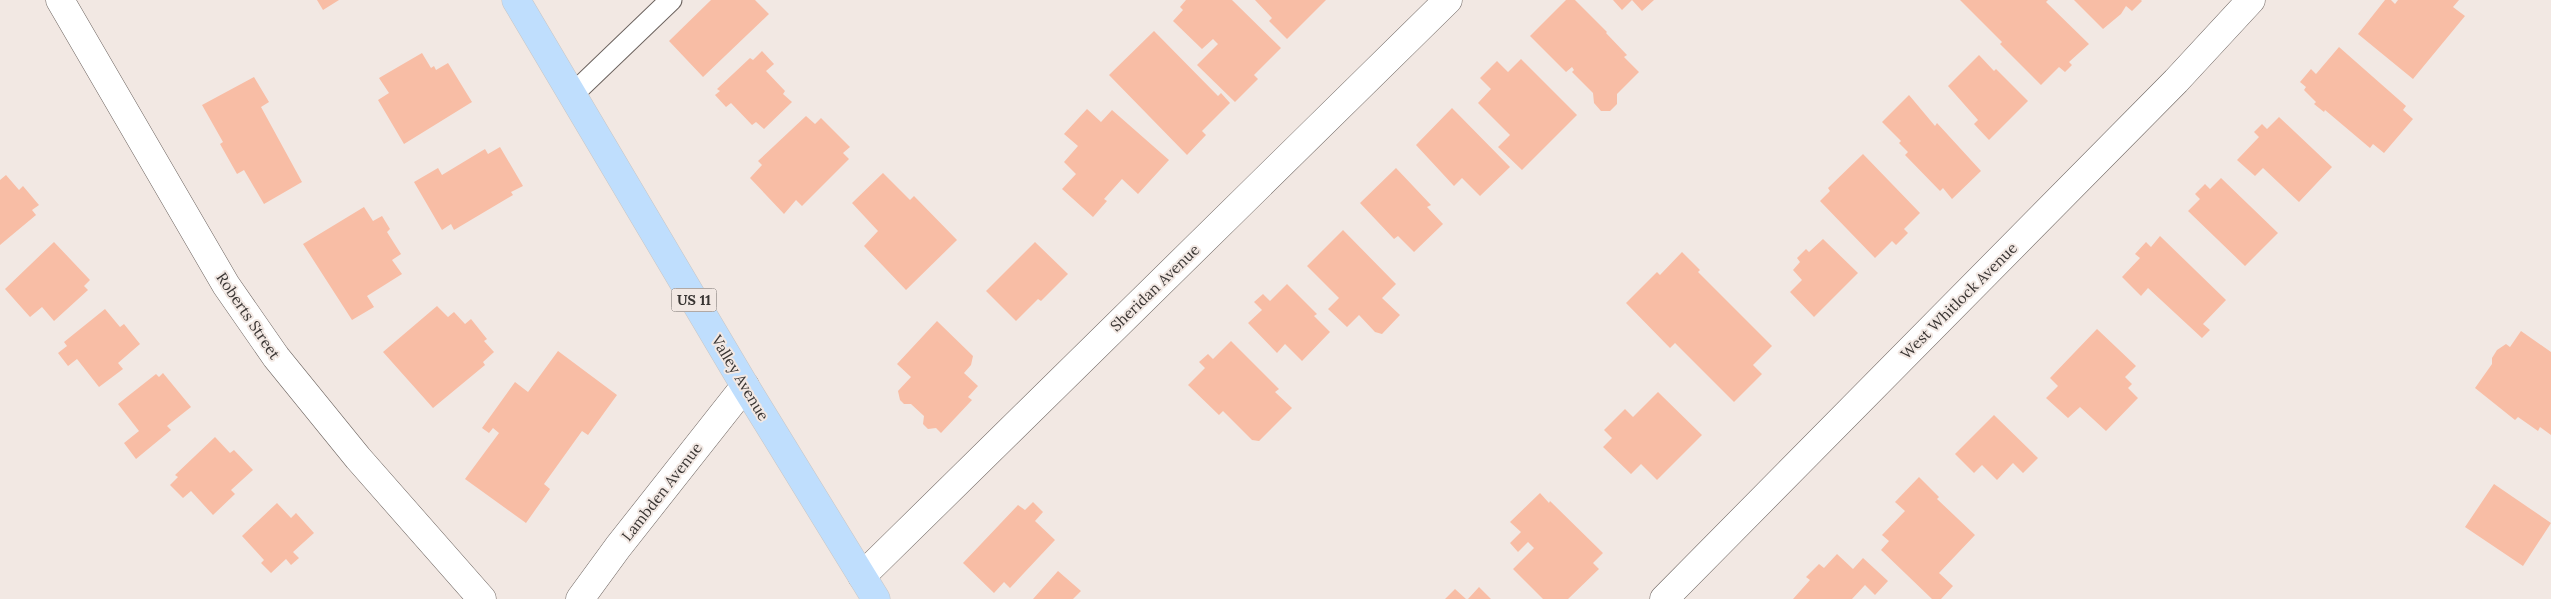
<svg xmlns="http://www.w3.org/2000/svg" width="2551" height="599" font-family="Lora,serif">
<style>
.building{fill:#f8bda5}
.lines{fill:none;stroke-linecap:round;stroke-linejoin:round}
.lane-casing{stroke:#6c635f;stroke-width:23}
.street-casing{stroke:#6c635f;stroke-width:29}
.primary-casing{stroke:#c7c6c6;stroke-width:29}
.lane{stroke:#fff;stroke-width:21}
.street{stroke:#fff;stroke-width:28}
.primary{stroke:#bfdefd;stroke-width:28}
.labels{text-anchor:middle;stroke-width:4;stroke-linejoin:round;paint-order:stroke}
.shield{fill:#f2e8e3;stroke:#706a67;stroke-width:1}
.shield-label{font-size:14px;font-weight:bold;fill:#383432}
.street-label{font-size:15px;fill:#383432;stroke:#f2e8e3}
</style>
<rect width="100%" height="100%" fill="#f2e8e3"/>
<!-- building -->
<path class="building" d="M 317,0 L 339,0 L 323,10 Z
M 711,0 L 755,0 L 769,14 L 703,77 L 669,41 Z
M 1186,0 L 1232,0 L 1281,48 L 1254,75 L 1258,79 L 1235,102 L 1197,65 L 1218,44 L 1213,39 L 1202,49 L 1173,21 L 1183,10 L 1180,7 Z
M 1255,0 L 1326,0 L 1287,39 L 1269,21 L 1272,18 Z
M 1566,0 L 1575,0 L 1607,32 L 1606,33 L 1627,55 L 1624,57 L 1639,72 L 1617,94 L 1617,104 L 1610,111 L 1601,111 L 1594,103 L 1593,93 L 1572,72 L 1574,70 L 1572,67 L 1566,72 L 1530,36 Z
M 1613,0 L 1654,0 L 1642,11 L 1632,0 L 1622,10 Z
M 1960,0 L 2048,0 L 2046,2 L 2089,44 L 2069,62 L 2072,65 L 2065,72 L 2059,67 L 2041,85 L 2000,44 L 2002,42 Z
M 2074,0 L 2141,0 L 2142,1 L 2132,11 L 2126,6 L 2121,14 L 2103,29 Z
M 2385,0 L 2391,0 L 2395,4 L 2398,0 L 2459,0 L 2453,7 L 2465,16 L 2413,79 L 2358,34 Z
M 1154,31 L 1218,96 L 1221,93 L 1230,103 L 1202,131 L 1206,135 L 1187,155 L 1109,75 Z
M 2339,47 L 2406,106 L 2403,110 L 2413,119 L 2384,153 L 2373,144 L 2370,148 L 2325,110 L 2324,112 L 2314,104 L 2316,102 L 2304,90 L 2306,87 L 2300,82 L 2311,69 L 2316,74 Z
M 762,51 L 774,64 L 766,71 L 785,91 L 783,94 L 792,102 L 764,129 L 756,122 L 752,125 L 731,103 L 726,107 L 715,95 L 720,91 L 717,89 L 750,58 L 753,60 Z
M 422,53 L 431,68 L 434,66 L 436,70 L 448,63 L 472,102 L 404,144 L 378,100 L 389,93 L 379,78 Z
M 1979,55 L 1994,71 L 1996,69 L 2028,101 L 1989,140 L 1974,124 L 1978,120 L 1948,86 Z
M 1521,59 L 1577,115 L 1522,170 L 1498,147 L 1510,135 L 1478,103 L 1491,89 L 1480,78 L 1497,61 L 1508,72 Z
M 254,77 L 269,102 L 261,107 L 302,182 L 264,204 L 244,170 L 237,174 L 220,144 L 223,142 L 202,105 Z
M 1909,95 L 1935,126 L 1937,123 L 1981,171 L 1952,199 L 1943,188 L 1940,191 L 1905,155 L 1908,152 L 1899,143 L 1901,141 L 1882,122 Z
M 1452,108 L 1510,167 L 1480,196 L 1462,178 L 1454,186 L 1416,145 Z
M 1087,109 L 1101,122 L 1112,110 L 1169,160 L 1138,194 L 1122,179 L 1104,199 L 1107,201 L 1093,217 L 1062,189 L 1076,174 L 1064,162 L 1078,146 L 1064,134 Z
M 806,116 L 815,124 L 821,118 L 850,147 L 843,153 L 849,159 L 802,206 L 796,200 L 784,214 L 750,178 L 762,165 L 758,161 Z
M 2279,117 L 2332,167 L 2299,202 L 2263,168 L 2255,176 L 2237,160 L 2259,137 L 2254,132 L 2262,124 L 2267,129 Z
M 500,147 L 523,186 L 511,192 L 513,195 L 454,230 L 451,224 L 442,230 L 414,182 L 438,168 L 442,175 L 485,149 L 488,154 Z
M 1863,154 L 1920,213 L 1904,229 L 1908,233 L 1896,245 L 1892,241 L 1875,258 L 1820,201 L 1830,191 L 1828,188 Z
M 1396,168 L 1431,205 L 1427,207 L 1443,224 L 1414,252 L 1398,236 L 1394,239 L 1360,203 Z
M 883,173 L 910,200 L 914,196 L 957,240 L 906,290 L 864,246 L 878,231 L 852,203 Z
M 6,175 L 19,190 L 23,186 L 39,205 L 32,210 L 36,215 L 0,245 L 0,180 Z
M 2221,178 L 2278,233 L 2245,266 L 2188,211 L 2200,199 L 2195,194 L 2205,184 L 2210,189 Z
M 364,207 L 373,221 L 382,216 L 390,229 L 387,232 L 401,254 L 392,260 L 402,274 L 367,296 L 374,307 L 352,320 L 303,244 Z
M 1343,230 L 1396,284 L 1382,298 L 1400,315 L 1382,334 L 1375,332 L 1359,315 L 1347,327 L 1328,309 L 1339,298 L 1307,266 Z
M 2160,236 L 2226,300 L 2203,324 L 2210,330 L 2202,338 L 2148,288 L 2141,296 L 2122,277 L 2140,258 L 2135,254 L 2146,242 L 2151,247 Z
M 1823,239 L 1858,273 L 1814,317 L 1790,292 L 1802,280 L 1793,270 L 1800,262 L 1797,258 L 1806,249 L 1809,252 Z
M 54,242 L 90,280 L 84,286 L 88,290 L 54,321 L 42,307 L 30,317 L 5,289 Z
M 1035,242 L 1068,274 L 1041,301 L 1038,299 L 1016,321 L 986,291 Z
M 1682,252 L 1700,270 L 1698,272 L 1772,346 L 1753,365 L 1762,374 L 1734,402 L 1675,343 L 1670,348 L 1626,303 L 1657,272 L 1660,275 Z
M 1287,284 L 1317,314 L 1314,316 L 1330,332 L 1302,361 L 1285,344 L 1277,353 L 1248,323 L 1262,310 L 1254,302 L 1263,294 L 1270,301 Z
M 437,306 L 448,317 L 454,312 L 465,324 L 471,319 L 487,339 L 484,341 L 494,352 L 483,362 L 485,365 L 433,408 L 383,352 Z
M 105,309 L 120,327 L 124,324 L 140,344 L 118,363 L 123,369 L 99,387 L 77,359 L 68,366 L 58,353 L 67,346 L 64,342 Z
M 937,321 L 973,356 L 971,365 L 964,373 L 978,386 L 968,397 L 972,400 L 941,433 L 936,428 L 928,429 L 923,424 L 924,416 L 911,404 L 904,404 L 900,400 L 898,391 L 911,377 L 897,364 Z
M 2097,329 L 2136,366 L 2125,377 L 2132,384 L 2128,388 L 2138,398 L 2106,431 L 2080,407 L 2068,418 L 2046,398 L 2058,386 L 2050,378 Z
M 2521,331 L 2551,352 L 2551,435 L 2540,427 L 2538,431 L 2518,417 L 2515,420 L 2475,388 L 2492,364 L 2492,358 L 2497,350 L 2506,344 L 2510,347 Z
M 1231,341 L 1279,389 L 1275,392 L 1292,408 L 1259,441 L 1252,440 L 1223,411 L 1219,415 L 1188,385 L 1205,368 L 1199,362 L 1208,354 L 1213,359 Z
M 558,351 L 617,395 L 588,435 L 582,431 L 544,484 L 550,489 L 526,523 L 465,479 L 499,433 L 493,428 L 489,433 L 482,428 L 515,382 L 528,392 Z
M 163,373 L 191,407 L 167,426 L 171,430 L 136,459 L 124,443 L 139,431 L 118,404 L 156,374 L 159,377 Z
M 1658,392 L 1702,435 L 1657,480 L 1641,464 L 1631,474 L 1603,447 L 1612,438 L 1604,430 L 1625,409 L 1633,417 Z
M 1994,415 L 2038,458 L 2023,473 L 2013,463 L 1997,480 L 1982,465 L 1974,473 L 1955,454 Z
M 215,437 L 230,453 L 234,450 L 253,470 L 231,490 L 235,494 L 213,515 L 191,491 L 183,498 L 170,485 L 178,477 L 175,475 Z
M 1919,477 L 1939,497 L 1937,499 L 1975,535 L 1939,573 L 1953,586 L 1941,599 L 1932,599 L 1881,550 L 1889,541 L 1882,535 L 1905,511 L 1895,502 Z
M 2494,484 L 2551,523 L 2523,566 L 2465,527 Z
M 1540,493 L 1549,503 L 1550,501 L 1603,553 L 1593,563 L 1599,569 L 1568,599 L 1543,599 L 1513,569 L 1534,548 L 1528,542 L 1518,552 L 1510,543 L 1521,532 L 1510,522 Z
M 1033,502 L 1043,512 L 1035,521 L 1055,540 L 1010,588 L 1004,582 L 994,593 L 963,563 L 1018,505 L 1025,510 Z
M 277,503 L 291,518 L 296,513 L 314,533 L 293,552 L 299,558 L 291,565 L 286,559 L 271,573 L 261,563 L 264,560 L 242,536 Z
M 1837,554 L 1853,569 L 1863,558 L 1888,581 L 1875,595 L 1865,585 L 1852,599 L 1793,599 L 1810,580 L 1806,577 L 1819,564 L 1824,568 Z
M 1058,571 L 1081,591 L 1073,599 L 1033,599 Z
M 1479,587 L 1491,599 L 1468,599 Z
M 1455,589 L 1466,599 L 1445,599 Z"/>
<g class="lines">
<defs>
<path id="lane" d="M 572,95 L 671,0"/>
<path id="street" d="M 60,0 L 226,285 L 276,357 L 358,458 L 482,599
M 862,576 L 1448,0
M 580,599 L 618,547 L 745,386
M 1664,599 L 2176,81 L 2251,0"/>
<path id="primary" d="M 516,0 L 745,386 L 876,599"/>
</defs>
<!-- lane casing -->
<use href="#lane" class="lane-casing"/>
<!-- street casing -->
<use href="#street" class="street-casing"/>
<!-- primary casing -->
<use href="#primary" class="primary-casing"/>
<!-- lane -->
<use href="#lane" class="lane"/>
<!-- street -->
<use href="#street" class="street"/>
<!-- primary -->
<use href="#primary" class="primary"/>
</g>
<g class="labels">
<!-- shield labels -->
<rect class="shield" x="671.5" y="288.5" width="45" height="23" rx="4"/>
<g class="shield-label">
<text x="694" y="305">US 11</text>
</g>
<!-- street labels -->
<g class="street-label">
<text transform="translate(1155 288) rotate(-44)" y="5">Sheridan Avenue</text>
<text transform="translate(1959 301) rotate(-45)" y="5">West Whitlock Avenue</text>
<text transform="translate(248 316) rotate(56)" y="5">Roberts Street</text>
<text transform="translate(740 378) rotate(59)" y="5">Valley Avenue</text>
<text transform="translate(662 492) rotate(-52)" y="5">Lambden Avenue</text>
</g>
</g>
</svg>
